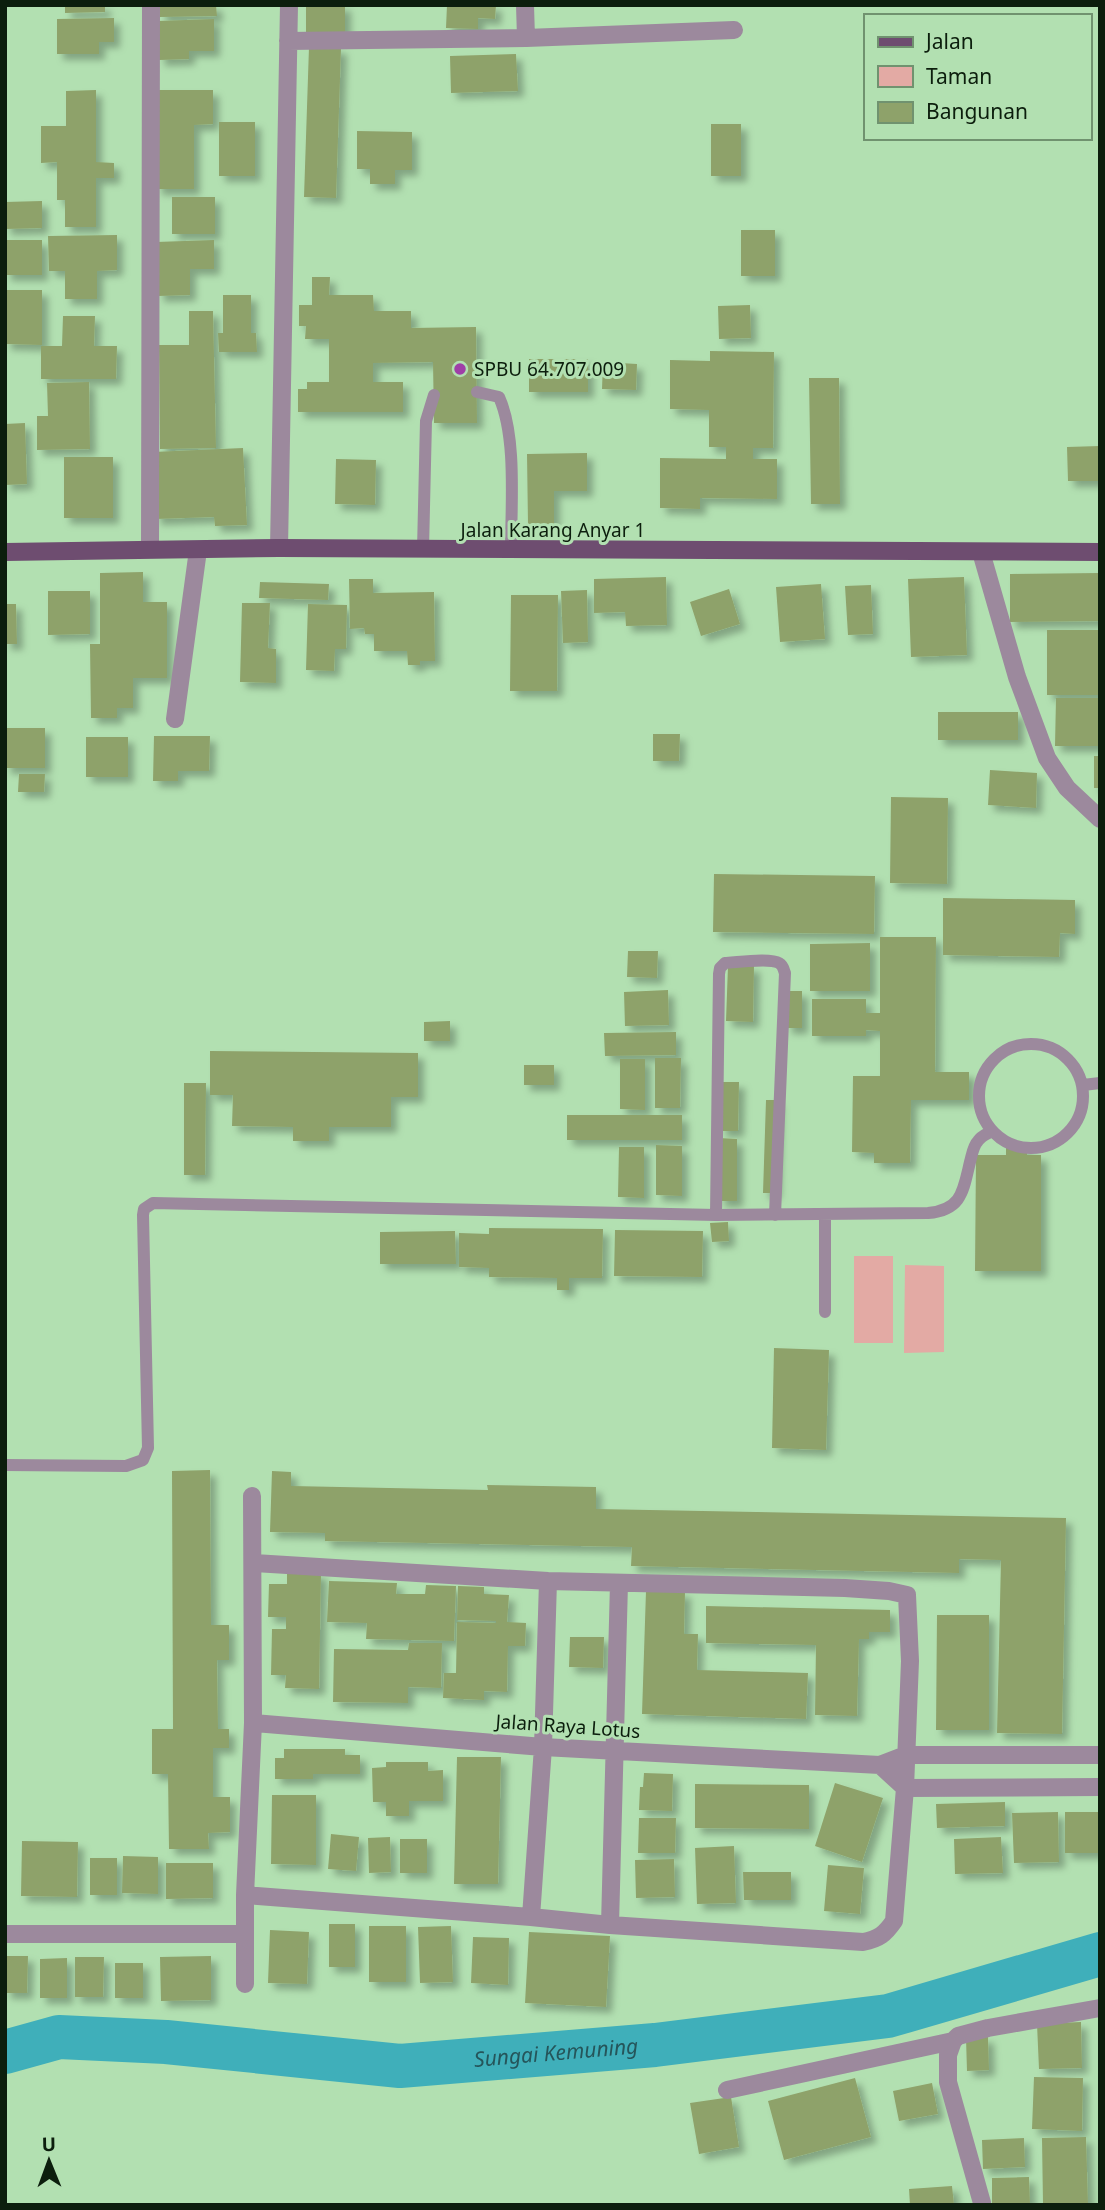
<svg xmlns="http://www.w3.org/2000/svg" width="1105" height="2210" font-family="'Noto Sans',sans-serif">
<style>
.green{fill:#e3aaa4}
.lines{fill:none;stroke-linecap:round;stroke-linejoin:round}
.river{stroke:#3fafba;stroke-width:44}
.building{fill:#8ea26a;filter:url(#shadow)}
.service{stroke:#9c899d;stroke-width:12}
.minor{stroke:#9c899d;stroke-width:18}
.primary{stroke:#6e4d70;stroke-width:18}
.poi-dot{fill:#9f3fa7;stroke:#b2e0b1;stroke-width:2.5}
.labels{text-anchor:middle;stroke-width:6;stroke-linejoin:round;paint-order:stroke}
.poi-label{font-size:19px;fill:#0c1e0d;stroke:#b2e0b1;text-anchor:start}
.street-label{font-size:19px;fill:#0c1e0d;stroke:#b2e0b1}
.water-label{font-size:21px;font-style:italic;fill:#25555a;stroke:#b2e0b1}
</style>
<defs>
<filter id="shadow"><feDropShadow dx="6" dy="6" stdDeviation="3.5" flood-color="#0004"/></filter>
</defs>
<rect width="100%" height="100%" fill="#b2e0b1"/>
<!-- green -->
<path class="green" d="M 854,1256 L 893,1256 L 893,1343 L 854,1343 Z
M 905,1265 L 944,1266 L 944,1352 L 904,1353 Z"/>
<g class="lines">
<!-- river -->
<path class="river" id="s1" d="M 5,2052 L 59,2037 L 166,2042 L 400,2066 L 655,2045 L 888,2016 L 1100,1954"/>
</g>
<!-- building -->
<path class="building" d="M 65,5 L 105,5 L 105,12 L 65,13 Z
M 160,5 L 216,5 L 217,16 L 160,17 Z
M 306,5 L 345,5 L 345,33 L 306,33 Z
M 447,5 L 496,5 L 495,19 L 478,18 L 478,29 L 446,28 Z
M 114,18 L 114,42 L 99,42 L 99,54 L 57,54 L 57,19 Z
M 214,19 L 214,51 L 189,51 L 189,59 L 159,60 L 158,21 Z
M 309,47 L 341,48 L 336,198 L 304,197 Z
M 516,54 L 518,91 L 451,93 L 450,56 Z
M 96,90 L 96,162 L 114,163 L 114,178 L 96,178 L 96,227 L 65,227 L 65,200 L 57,200 L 57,162 L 41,163 L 41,126 L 66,126 L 66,91 Z
M 156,90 L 213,90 L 213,124 L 194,125 L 194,189 L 156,189 Z
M 219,122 L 255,122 L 255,176 L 219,176 Z
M 711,124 L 741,124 L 741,176 L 711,176 Z
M 357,131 L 412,132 L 412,170 L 395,170 L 395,184 L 370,184 L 370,169 L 357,169 Z
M 172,197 L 215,197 L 215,234 L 172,234 Z
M 42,201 L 42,228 L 5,229 L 5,202 Z
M 741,230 L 775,230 L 775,276 L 741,276 Z
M 117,235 L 117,270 L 97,271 L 97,299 L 65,299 L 65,271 L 49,271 L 48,236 Z
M 5,240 L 42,240 L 42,275 L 5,275 Z
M 214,240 L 214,269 L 190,269 L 190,295 L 158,296 L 156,242 Z
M 312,277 L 330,277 L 329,295 L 373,295 L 374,311 L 411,311 L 411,328 L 476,327 L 477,423 L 434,423 L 433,362 L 373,363 L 373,382 L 403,382 L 403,412 L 298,412 L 298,389 L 307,389 L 307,382 L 329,382 L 329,339 L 305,339 L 306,326 L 299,326 L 299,305 L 312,305 Z
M 5,290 L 42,290 L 42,345 L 5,344 Z
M 223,295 L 251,295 L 251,333 L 256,333 L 257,352 L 219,352 L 218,333 L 223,333 Z
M 750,305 L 751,338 L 719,339 L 718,306 Z
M 189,311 L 213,311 L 216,448 L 160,449 L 159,345 L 189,345 Z
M 63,316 L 95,316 L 94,346 L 117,346 L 116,379 L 41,379 L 41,346 L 62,346 Z
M 710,351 L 774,352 L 773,448 L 753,448 L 753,459 L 777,459 L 777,499 L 700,498 L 700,509 L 660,508 L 660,458 L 726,459 L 726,447 L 709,447 L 709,410 L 670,409 L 670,360 L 710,361 Z
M 529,359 L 588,359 L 588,392 L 529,392 Z
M 603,362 L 637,364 L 636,390 L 602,389 Z
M 809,378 L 839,378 L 840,504 L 811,504 Z
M 89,382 L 90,449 L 37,450 L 37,416 L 48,416 L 47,383 Z
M 25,423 L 27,484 L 5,485 L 5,424 Z
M 1100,446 L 1100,481 L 1068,481 L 1067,447 Z
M 243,448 L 247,525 L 215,526 L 214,517 L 155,519 L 153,452 Z
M 587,453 L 587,491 L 554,491 L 554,524 L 528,524 L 527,454 Z
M 64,457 L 113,457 L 113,518 L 64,518 Z
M 336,459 L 376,460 L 375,505 L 335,504 Z
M 143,572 L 143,602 L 167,602 L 167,678 L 133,678 L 133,708 L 117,708 L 117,718 L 91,718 L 90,644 L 100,644 L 100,573 Z
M 1100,573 L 1100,621 L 1010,622 L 1010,574 Z
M 666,577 L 667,625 L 626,626 L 625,612 L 594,613 L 594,579 Z
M 964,577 L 967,655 L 911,657 L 908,579 Z
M 349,579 L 373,579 L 373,593 L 434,592 L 435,661 L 420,661 L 420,665 L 408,665 L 407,651 L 374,651 L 374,634 L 365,634 L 364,628 L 350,629 Z
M 260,582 L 329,584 L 328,600 L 259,598 Z
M 821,584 L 825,639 L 780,642 L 776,587 Z
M 871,585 L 873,634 L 848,635 L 845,586 Z
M 729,589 L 740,624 L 701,636 L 690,602 Z
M 587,590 L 588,642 L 563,643 L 561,591 Z
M 48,591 L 90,591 L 90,634 L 48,635 Z
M 511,595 L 558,595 L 557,691 L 510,691 Z
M 242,603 L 270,603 L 268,648 L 276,649 L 276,683 L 240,682 Z
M 5,604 L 16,604 L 17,644 L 5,644 Z
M 308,604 L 347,605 L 346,649 L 335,649 L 334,671 L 306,670 Z
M 1047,630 L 1100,630 L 1100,695 L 1047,695 Z
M 1056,698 L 1100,698 L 1100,746 L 1055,746 Z
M 938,712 L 1018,712 L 1018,740 L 938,740 Z
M 5,728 L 45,728 L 45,768 L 5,768 Z
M 653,734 L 680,734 L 679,761 L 653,761 Z
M 154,736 L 210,736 L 209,771 L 178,771 L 178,781 L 153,781 Z
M 86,737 L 128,737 L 128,777 L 86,777 Z
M 1094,756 L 1100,756 L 1100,788 L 1094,788 Z
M 990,770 L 1037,773 L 1036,808 L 988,805 Z
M 19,774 L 45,774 L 44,792 L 18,792 Z
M 891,797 L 948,798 L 947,884 L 890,883 Z
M 714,874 L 875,876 L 874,934 L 713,932 Z
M 943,898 L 1075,900 L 1075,934 L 1060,933 L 1059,957 L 943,955 Z
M 880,937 L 936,937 L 935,1072 L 969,1072 L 969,1100 L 911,1100 L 910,1163 L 874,1163 L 874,1153 L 852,1152 L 853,1076 L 880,1076 L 880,1031 L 866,1030 L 866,1036 L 812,1036 L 812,999 L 866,999 L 866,1013 L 880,1013 Z
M 870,943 L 870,991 L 810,991 L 810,944 Z
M 628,951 L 658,951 L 657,978 L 627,977 Z
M 728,966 L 754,966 L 753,1022 L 726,1021 Z
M 668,990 L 669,1025 L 625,1026 L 624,992 Z
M 786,991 L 802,991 L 802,1028 L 786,1028 Z
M 450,1021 L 450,1041 L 424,1041 L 424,1022 Z
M 676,1032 L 676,1055 L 605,1056 L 604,1033 Z
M 210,1051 L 418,1053 L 418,1097 L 391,1097 L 391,1127 L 329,1127 L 329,1141 L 293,1141 L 293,1127 L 232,1126 L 233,1095 L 210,1095 Z
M 655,1058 L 681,1058 L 680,1108 L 655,1108 Z
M 620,1059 L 645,1059 L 645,1110 L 620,1109 Z
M 524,1065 L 554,1065 L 554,1085 L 524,1085 Z
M 722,1082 L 739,1082 L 738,1131 L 720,1131 Z
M 184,1083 L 206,1083 L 205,1175 L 184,1175 Z
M 766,1100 L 777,1100 L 775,1193 L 763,1193 Z
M 567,1115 L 682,1115 L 682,1140 L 567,1140 Z
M 719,1138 L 737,1139 L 737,1201 L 719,1201 Z
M 656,1145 L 682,1146 L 682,1196 L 656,1195 Z
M 619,1147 L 644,1147 L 644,1198 L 618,1197 Z
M 1006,1148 L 1027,1148 L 1027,1155 L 1041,1155 L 1041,1271 L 975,1271 L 976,1155 L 1006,1155 Z
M 728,1222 L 729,1241 L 712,1242 L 710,1223 Z
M 489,1228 L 603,1229 L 602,1278 L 569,1278 L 569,1290 L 557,1290 L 557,1278 L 489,1277 L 489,1268 L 459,1267 L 459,1233 L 489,1234 Z
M 615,1230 L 703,1231 L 702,1277 L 614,1276 Z
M 455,1231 L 456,1264 L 380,1264 L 380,1232 Z
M 774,1348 L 829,1350 L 826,1450 L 772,1448 Z
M 210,1470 L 211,1625 L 229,1625 L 229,1660 L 217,1660 L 218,1729 L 229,1729 L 229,1748 L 213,1748 L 213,1797 L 230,1797 L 230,1832 L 208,1833 L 209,1849 L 169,1849 L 168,1774 L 152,1774 L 152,1729 L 173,1729 L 172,1471 Z
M 272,1471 L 291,1472 L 291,1486 L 488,1490 L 487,1485 L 596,1487 L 596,1509 L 1066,1518 L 1062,1734 L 997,1733 L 1001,1560 L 959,1559 L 959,1573 L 631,1566 L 632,1547 L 325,1541 L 325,1533 L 270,1532 Z
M 287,1572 L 321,1573 L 319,1689 L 285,1688 L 286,1675 L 271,1675 L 272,1629 L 286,1629 L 286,1617 L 268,1617 L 269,1584 L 287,1584 Z
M 329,1581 L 397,1583 L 396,1594 L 425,1594 L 426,1585 L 456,1586 L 454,1641 L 366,1639 L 367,1623 L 327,1622 Z
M 458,1586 L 484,1587 L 484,1594 L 509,1595 L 507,1622 L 526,1623 L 525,1646 L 508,1646 L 507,1692 L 484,1691 L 484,1700 L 443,1698 L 444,1673 L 456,1673 L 457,1622 L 496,1623 L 496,1621 L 457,1620 Z
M 646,1591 L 685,1592 L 684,1634 L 698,1634 L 697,1670 L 808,1673 L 806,1719 L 642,1714 Z
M 706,1606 L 890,1610 L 890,1632 L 869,1632 L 869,1639 L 859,1639 L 857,1716 L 815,1715 L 816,1645 L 706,1643 Z
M 937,1615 L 989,1615 L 989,1730 L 936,1730 Z
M 570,1637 L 604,1637 L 603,1668 L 569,1667 Z
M 409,1643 L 442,1643 L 441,1688 L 408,1687 L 408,1703 L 333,1702 L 334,1649 L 408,1650 Z
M 284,1749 L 345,1749 L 345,1755 L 360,1755 L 360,1774 L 313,1774 L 313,1779 L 275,1779 L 275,1758 L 284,1758 Z
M 457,1757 L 501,1757 L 498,1884 L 454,1884 Z
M 386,1762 L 428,1762 L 428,1771 L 443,1770 L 443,1801 L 409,1801 L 409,1816 L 386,1816 L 386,1802 L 373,1802 L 372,1768 L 386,1767 Z
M 644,1773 L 673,1774 L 672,1811 L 639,1810 L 640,1787 L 643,1787 Z
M 835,1783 L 883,1798 L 862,1862 L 815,1846 Z
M 695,1784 L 809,1785 L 809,1829 L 695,1828 Z
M 272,1795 L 316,1795 L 316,1865 L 271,1864 Z
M 1005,1802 L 1005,1826 L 937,1828 L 936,1804 Z
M 1058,1812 L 1059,1862 L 1014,1863 L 1012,1813 Z
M 1065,1812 L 1100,1812 L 1100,1853 L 1065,1853 Z
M 639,1818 L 676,1818 L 675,1853 L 638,1853 Z
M 331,1834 L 359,1837 L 356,1871 L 328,1869 Z
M 390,1837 L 391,1872 L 369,1873 L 368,1838 Z
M 1001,1837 L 1003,1873 L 955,1874 L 954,1839 Z
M 400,1839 L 427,1839 L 427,1873 L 400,1873 Z
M 22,1841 L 78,1842 L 77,1897 L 21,1896 Z
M 734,1846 L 736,1903 L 697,1904 L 695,1848 Z
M 123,1856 L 158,1857 L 158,1894 L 122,1893 Z
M 90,1858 L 117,1858 L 117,1895 L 90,1895 Z
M 674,1859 L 675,1897 L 636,1898 L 635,1860 Z
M 166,1863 L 213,1863 L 213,1898 L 166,1899 Z
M 828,1865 L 864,1868 L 860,1914 L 824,1911 Z
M 743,1872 L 791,1872 L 791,1900 L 744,1900 Z
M 329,1924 L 355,1924 L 355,1967 L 329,1967 Z
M 369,1926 L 406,1926 L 406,1982 L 369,1982 Z
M 451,1926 L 453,1982 L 420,1983 L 418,1927 Z
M 270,1930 L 309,1932 L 307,1984 L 268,1983 Z
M 529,1932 L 610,1936 L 606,2007 L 525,2003 Z
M 473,1937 L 509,1938 L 508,1985 L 471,1983 Z
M 5,1956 L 28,1956 L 27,1993 L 5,1993 Z
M 211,1956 L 211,2000 L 161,2001 L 160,1957 Z
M 75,1957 L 104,1957 L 103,1997 L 75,1997 Z
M 67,1958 L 67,1998 L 40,1998 L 40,1959 Z
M 115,1963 L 143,1963 L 143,1998 L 115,1998 Z
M 1081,2022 L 1082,2068 L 1039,2069 L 1037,2024 Z
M 988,2037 L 989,2070 L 967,2071 L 966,2038 Z
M 1034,2077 L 1083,2078 L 1082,2131 L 1032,2129 Z
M 855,2078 L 871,2137 L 784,2160 L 768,2101 Z
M 932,2083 L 938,2114 L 899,2121 L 893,2091 Z
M 731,2097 L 739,2147 L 699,2154 L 690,2103 Z
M 1086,2137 L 1088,2205 L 1043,2205 L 1042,2138 Z
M 1024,2138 L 1025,2167 L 983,2169 L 982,2140 Z
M 1029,2177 L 1030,2205 L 992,2205 L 992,2178 Z
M 952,2186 L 954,2205 L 910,2205 L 909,2189 Z"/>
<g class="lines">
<!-- service -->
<path class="service" d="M 477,392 L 499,397 C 517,437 511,505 511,551
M 423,550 L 426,421 L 434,395
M979 1096a52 52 0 1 1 104 0a52 52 0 1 1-104 0Z
M 1083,1085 L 1100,1083
M 716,1215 L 719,974 L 720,968 L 725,963 C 736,962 771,958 779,963 C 784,966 783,969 785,973 L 775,1215
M 825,1215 L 825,1312
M 5,1465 L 126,1466 L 143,1460 L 148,1448 L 143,1215 L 144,1209 L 153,1203 L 716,1215 L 928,1213 C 962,1210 963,1191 970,1162 C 972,1155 973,1146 978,1141 C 981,1136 987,1134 992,1131"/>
<!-- minor -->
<path class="minor" d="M 526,38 L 734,30
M 288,41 L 526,38 L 525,5
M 279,548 L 289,5
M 150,549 L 151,5
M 981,552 L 1017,677 L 1047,758 L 1067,788 L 1100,819
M 175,719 L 198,550
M 253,1723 L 543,1747 L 880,1765 L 906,1755 L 1100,1755
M 880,1765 L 905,1788 L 1100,1787
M 245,1895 L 531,1917 L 610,1925 L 863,1942 C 879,1939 885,1934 894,1921 L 905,1788 L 910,1661 L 907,1595 L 889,1591 L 845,1588 L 548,1581 L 254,1563
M 531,1917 L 543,1747 L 548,1581
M 610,1925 L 619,1583
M 5,1934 L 245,1934
M 245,1984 L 245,1895 L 253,1723 L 252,1496
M 727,2090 L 953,2041
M 982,2203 L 948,2082 L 948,2055 L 953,2041 L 958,2036 L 988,2028 L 1100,2008"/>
<!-- primary -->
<path class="primary" d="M 5,552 L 279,548 L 1100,552"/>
</g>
<!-- markers -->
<circle class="poi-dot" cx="460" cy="369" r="7"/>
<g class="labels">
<!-- poi labels -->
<g class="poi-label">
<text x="474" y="376">SPBU 64.707.009</text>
</g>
<!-- street labels -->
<g class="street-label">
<text x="553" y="537">Jalan Karang Anyar 1</text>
<text transform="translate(568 1726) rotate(4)" y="7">Jalan Raya Lotus</text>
</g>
<!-- water labels -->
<g class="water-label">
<text dy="7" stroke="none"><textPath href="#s1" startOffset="555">Sungai Kemuning</textPath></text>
</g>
</g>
<!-- border -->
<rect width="1105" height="2210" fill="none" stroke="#0c1e0d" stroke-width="14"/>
<!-- legend -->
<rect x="864" y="14" width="228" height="126" fill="#b2e0b1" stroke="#70926f" stroke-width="2"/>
<rect x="878" y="37" width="35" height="10" fill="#6e4d70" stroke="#70926f" stroke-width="2"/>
<text x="926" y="49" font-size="21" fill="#0c1e0d">Jalan</text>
<rect x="878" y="66" width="35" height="21" fill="#e3aaa4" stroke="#70926f" stroke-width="2"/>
<text x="926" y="84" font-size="21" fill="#0c1e0d">Taman</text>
<rect x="878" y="102" width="35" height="21" fill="#8ea26a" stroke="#70926f" stroke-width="2"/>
<text x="926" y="119" font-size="21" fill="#0c1e0d">Bangunan</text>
<!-- north arrow -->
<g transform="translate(49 2161) rotate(359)" stroke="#b2e0b1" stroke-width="5" paint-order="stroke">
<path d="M0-5L12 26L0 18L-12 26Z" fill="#0c1e0d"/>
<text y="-10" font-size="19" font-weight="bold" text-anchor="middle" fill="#0c1e0d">U</text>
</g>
</svg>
